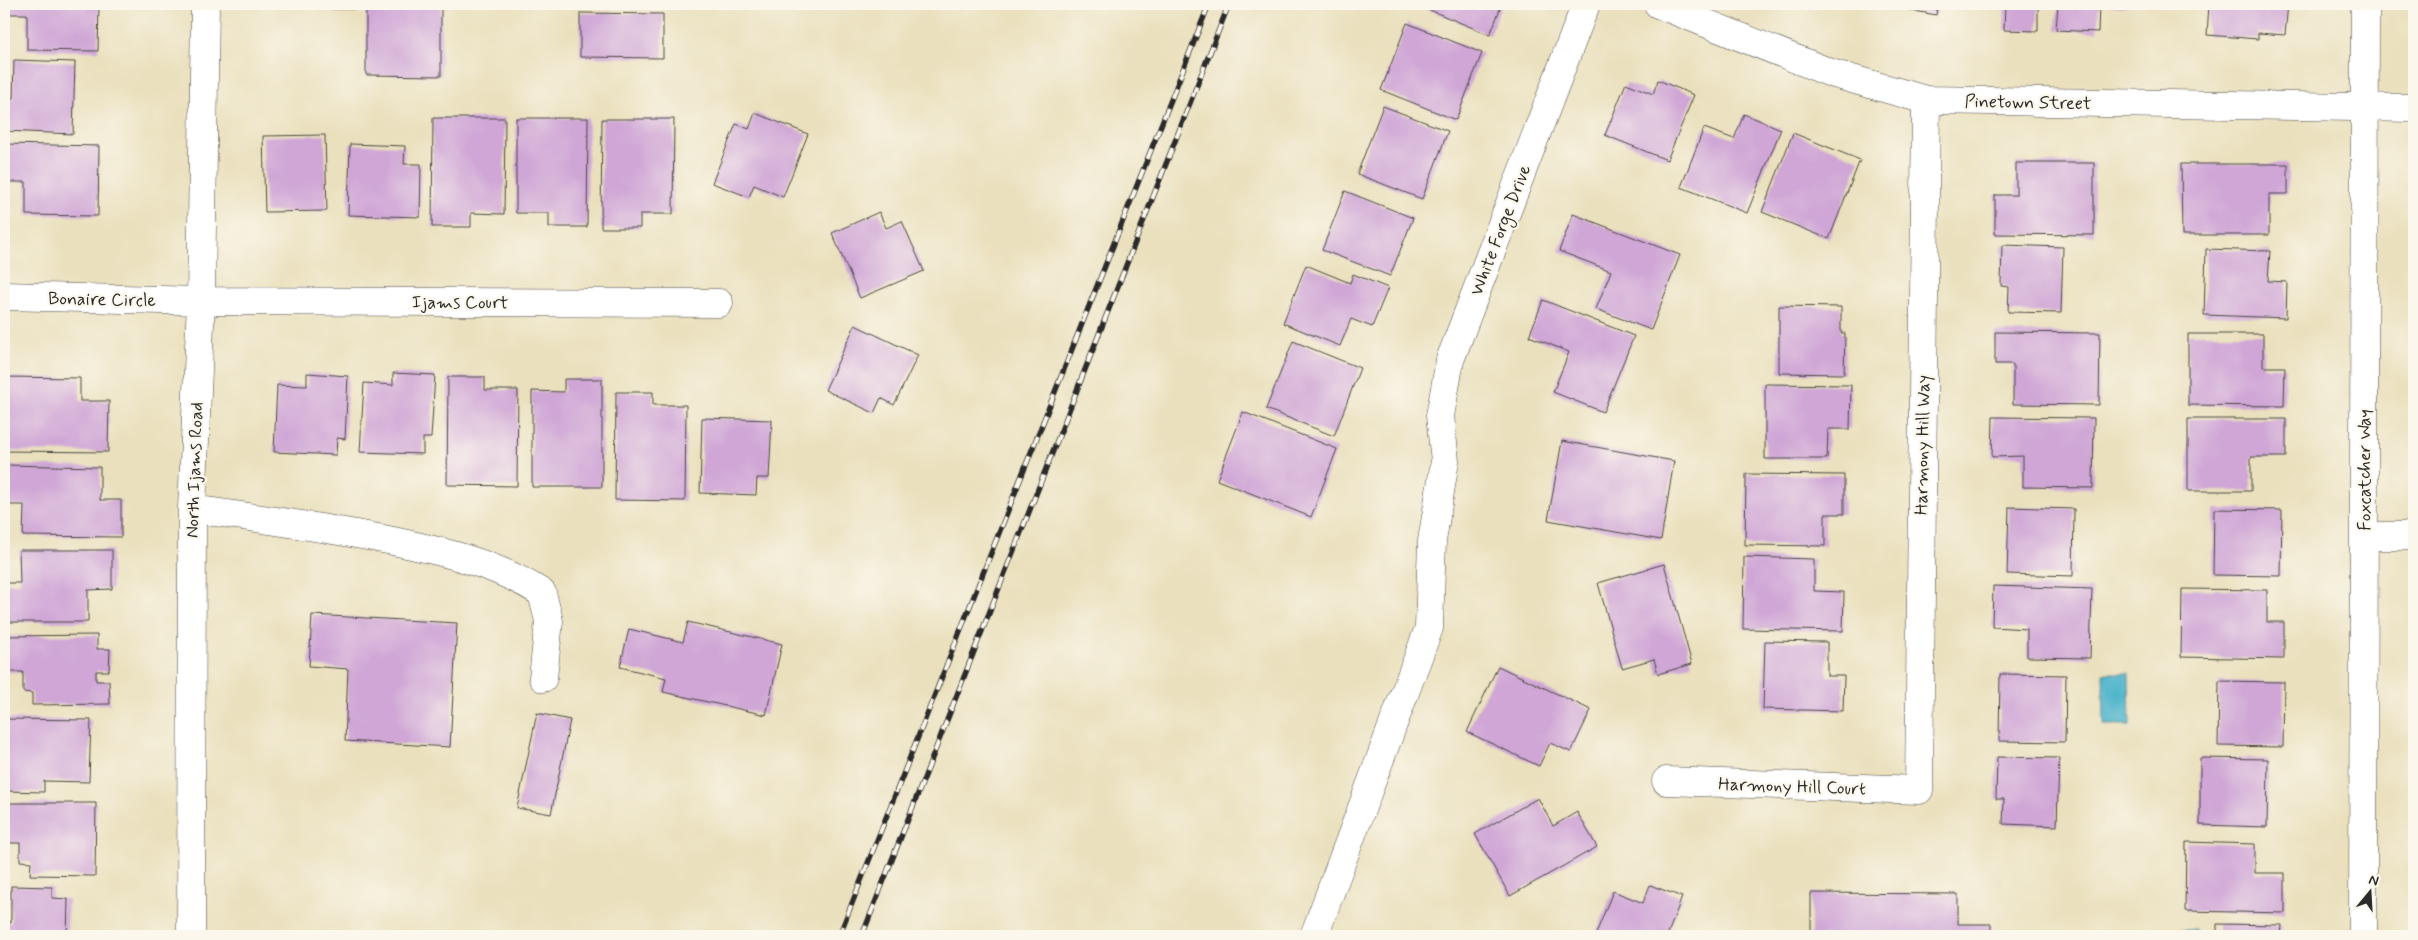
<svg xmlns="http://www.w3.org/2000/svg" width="2418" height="940" font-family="Mynerve,sans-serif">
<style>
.water{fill:#4cb3ca;stroke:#3c6f7a}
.building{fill:#cfa6d6}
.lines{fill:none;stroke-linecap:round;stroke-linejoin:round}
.minor-casing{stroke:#484641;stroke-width:29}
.minor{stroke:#fff;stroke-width:28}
.rail-casing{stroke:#2b2b2b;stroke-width:5.5}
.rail{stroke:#fbf7ec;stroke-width:4;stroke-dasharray:11;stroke-linecap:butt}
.labels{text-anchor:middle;stroke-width:4.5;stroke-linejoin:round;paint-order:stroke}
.street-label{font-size:18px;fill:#2b2b2b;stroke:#fbf7ec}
</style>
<rect width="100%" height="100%" fill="#fbf7ec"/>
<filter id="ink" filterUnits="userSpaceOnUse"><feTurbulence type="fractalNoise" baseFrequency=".02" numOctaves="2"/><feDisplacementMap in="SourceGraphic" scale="10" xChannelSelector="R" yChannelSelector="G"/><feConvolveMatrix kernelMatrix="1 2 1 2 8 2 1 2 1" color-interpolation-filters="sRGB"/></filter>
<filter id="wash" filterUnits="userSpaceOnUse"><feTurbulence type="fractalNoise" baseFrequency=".0096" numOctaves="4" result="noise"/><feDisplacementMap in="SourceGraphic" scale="20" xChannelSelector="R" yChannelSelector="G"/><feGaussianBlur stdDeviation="1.12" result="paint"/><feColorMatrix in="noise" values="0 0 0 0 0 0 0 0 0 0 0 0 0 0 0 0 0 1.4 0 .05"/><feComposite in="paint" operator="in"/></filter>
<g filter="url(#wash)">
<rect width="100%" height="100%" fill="#eae0bd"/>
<!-- water -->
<path class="water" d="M 2103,673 L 2129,673 L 2130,725 L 2104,725 Z
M 2151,930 L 2195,930 L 2195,936 L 2151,936 Z"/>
<g id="blocks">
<!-- building -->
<path class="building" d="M 4,4 L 99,4 L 98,51 L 27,50 L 27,14 L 4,14 Z
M 326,4 L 441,4 L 441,76 L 366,75 L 366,9 L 326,9 Z
M 1421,4 L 1502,4 L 1490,35 L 1420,6 Z
M 1878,4 L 1938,4 L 1936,15 Z
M 2005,4 L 2038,4 L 2038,31 L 2004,30 Z
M 2058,4 L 2128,4 L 2128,7 L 2099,5 L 2098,32 L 2056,30 Z
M 2209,4 L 2288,4 L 2285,35 L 2258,33 L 2258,39 L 2207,35 Z
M 580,13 L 663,14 L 663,58 L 580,57 Z
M 1407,23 L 1482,53 L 1456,120 L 1381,90 Z
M 14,60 L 75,62 L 73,134 L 4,131 L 4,98 L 13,98 Z
M 1658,80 L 1694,95 L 1667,160 L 1605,135 L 1626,83 L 1653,94 Z
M 1383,106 L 1448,131 L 1422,199 L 1357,174 Z
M 755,113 L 808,134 L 783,197 L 754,185 L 749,197 L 712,183 L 736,124 L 749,129 Z
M 1744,114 L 1781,129 L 1747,213 L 1681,187 L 1704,128 L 1734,139 Z
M 433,118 L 505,118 L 504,214 L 471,213 L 471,227 L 432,227 Z
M 516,118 L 588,118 L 587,227 L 549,227 L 549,213 L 516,213 Z
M 602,119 L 674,119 L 673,214 L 640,214 L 640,228 L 601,228 Z
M 1793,133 L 1860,160 L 1829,239 L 1762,212 Z
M 325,135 L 327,211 L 265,212 L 263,136 Z
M 4,144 L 99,146 L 98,216 L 26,215 L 26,182 L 4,182 Z
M 350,144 L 405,146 L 404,164 L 421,164 L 420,217 L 348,215 Z
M 2016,163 L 2094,163 L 2094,235 L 1995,234 L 1995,195 L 2016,195 Z
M 2181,164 L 2288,164 L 2288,194 L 2269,194 L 2269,235 L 2182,235 Z
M 1345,191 L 1413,218 L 1390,276 L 1322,250 Z
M 879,212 L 886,228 L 902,221 L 924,271 L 860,298 L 832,233 Z
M 1573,214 L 1680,255 L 1651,330 L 1596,309 L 1611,271 L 1559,251 Z
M 2002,245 L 2063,247 L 2061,313 L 2008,312 L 2009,287 L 2001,286 Z
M 2206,249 L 2270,251 L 2268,281 L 2287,282 L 2286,318 L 2204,315 Z
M 1306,265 L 1350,283 L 1353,274 L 1388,288 L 1372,327 L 1351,319 L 1340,346 L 1283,323 Z
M 1543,300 L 1634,336 L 1603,412 L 1553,392 L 1569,352 L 1529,336 Z
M 1779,306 L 1841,307 L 1841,333 L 1845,333 L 1844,374 L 1779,373 Z
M 855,325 L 918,355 L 894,405 L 881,398 L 874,413 L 825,390 Z
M 1995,332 L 2100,333 L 2099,405 L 2013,404 L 2013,364 L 1995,364 Z
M 2188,334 L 2263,334 L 2263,367 L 2285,367 L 2284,406 L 2188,405 Z
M 1293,341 L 1360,368 L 1334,436 L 1266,409 Z
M 307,373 L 348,376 L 345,439 L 337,438 L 336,455 L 274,452 L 277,385 L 307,386 Z
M 393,373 L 435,375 L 431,438 L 423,438 L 423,454 L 360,452 L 364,383 L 393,385 Z
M 4,377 L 80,378 L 80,401 L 109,401 L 108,452 L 4,451 Z
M 448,377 L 485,377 L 485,390 L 518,390 L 517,486 L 447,485 Z
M 564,379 L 602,379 L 602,487 L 532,487 L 532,391 L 564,392 Z
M 1765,384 L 1851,385 L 1850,429 L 1828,429 L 1827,459 L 1765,459 Z
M 616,392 L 653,392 L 653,405 L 686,405 L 685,501 L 615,500 Z
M 1243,412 L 1337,449 L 1311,517 L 1217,480 Z
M 1993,417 L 2094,418 L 2093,488 L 2023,487 L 2023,456 L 1992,457 Z
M 702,418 L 772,420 L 769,478 L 757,478 L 756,495 L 700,493 Z
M 2188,419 L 2286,419 L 2286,457 L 2251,457 L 2251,491 L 2188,491 Z
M 1562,441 L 1674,461 L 1661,540 L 1548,520 Z
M 4,465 L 100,467 L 100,500 L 121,500 L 121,537 L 23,536 L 24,505 L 4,505 Z
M 1746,474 L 1844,475 L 1844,514 L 1825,514 L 1825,546 L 1745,545 Z
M 2009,507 L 2074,509 L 2073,576 L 2007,574 Z
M 2214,509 L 2282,510 L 2281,576 L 2213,575 Z
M 19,550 L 112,550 L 112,589 L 88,590 L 88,622 L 4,622 L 4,583 L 20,583 Z
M 1744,557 L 1814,559 L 1814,591 L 1844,592 L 1843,631 L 1743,629 Z
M 1664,564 L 1692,664 L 1658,674 L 1654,659 L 1622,668 L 1598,583 Z
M 1993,586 L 2092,589 L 2090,658 L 2027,657 L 2027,629 L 1992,627 Z
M 2182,589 L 2267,590 L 2267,622 L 2284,622 L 2284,659 L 2181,657 Z
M 312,615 L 457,623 L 450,747 L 345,741 L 348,669 L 309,666 Z
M 688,622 L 782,644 L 766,715 L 663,692 L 666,678 L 620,667 L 629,629 L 683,642 Z
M 97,635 L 97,649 L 110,649 L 109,671 L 96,671 L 96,681 L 109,681 L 110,704 L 32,705 L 32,693 L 23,692 L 23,672 L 4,672 L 4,636 Z
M 1765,641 L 1827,642 L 1827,676 L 1844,676 L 1843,711 L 1763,709 Z
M 1498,666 L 1591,710 L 1571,752 L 1550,743 L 1539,766 L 1467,732 Z
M 2000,674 L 2066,675 L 2065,742 L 1999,741 Z
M 2219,681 L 2284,682 L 2283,747 L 2218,746 Z
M 537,713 L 570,720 L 551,814 L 517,808 Z
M 4,719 L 91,720 L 89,782 L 44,781 L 44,792 L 4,791 Z
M 1997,757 L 2059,758 L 2057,826 L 2003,824 L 2004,799 L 1996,799 Z
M 2200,758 L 2268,759 L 2267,827 L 2200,825 Z
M 1538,798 L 1553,826 L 1577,812 L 1597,847 L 1510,896 L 1475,834 Z
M 4,803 L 96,803 L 95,876 L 30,875 L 31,862 L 20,861 L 20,843 L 4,843 Z
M 2186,842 L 2255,844 L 2255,873 L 2285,873 L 2285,913 L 2185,911 Z
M 1650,885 L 1682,897 L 1667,936 L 1595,936 L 1613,891 L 1643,903 Z
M 11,886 L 52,887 L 52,898 L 68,899 L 67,936 L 4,936 L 4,922 L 11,923 Z
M 1811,893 L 1958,894 L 1958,924 L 1991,924 L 1991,936 L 1811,936 Z
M 2217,924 L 2282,925 L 2281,936 L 2217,936 Z"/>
</g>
</g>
<g filter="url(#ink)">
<use href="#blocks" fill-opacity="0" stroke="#484641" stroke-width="1"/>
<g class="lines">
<defs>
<path id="minor" d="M 1658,4 L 1831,73 L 1926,100 L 2414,108
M 4,296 L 201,301 L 719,303
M 192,509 C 258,518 323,527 388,540 C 442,551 495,563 542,593 L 549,621 L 543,678
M 2364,536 L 2414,536
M 1666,781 L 1919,790 L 1926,100
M 191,936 L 192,509 L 201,301 L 205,4
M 1314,936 L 1429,628 L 1432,541 L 1445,461 L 1440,416 L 1450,360 L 1586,4
M 2363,936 L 2365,4"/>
</defs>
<!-- minor casing -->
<use href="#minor" class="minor-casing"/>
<!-- minor -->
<use href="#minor" class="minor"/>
<defs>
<path id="rail" d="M 839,936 L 1209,4
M 862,936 L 1229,4"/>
</defs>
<!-- rail casing -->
<use href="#rail" class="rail-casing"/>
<!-- rail -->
<use href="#rail" class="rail"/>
</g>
</g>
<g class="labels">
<!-- street labels -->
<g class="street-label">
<text transform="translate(2028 102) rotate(1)" y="6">Pinetown Street</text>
<text transform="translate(1500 230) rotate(-69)" y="6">White Forge Drive</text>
<text transform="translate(102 299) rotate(1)" y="6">Bonaire Circle</text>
<text x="460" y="308">Ijams Court</text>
<text transform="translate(1922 445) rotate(-89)" y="6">Harmony Hill Way</text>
<text transform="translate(194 470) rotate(-88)" y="6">North Ijams Road</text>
<text transform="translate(2364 470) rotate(-90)" y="6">Foxcatcher Way</text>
<text transform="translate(1792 786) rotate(2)" y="6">Harmony Hill Court</text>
</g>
</g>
<!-- margin -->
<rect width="2418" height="940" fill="none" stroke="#fbf7ec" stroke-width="20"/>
<!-- north arrow -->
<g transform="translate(2370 892) rotate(18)" stroke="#fbf7ec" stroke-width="4" paint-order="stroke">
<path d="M0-4L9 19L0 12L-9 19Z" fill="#2b2b2b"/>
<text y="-8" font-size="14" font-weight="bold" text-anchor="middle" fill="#2b2b2b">N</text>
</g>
</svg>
